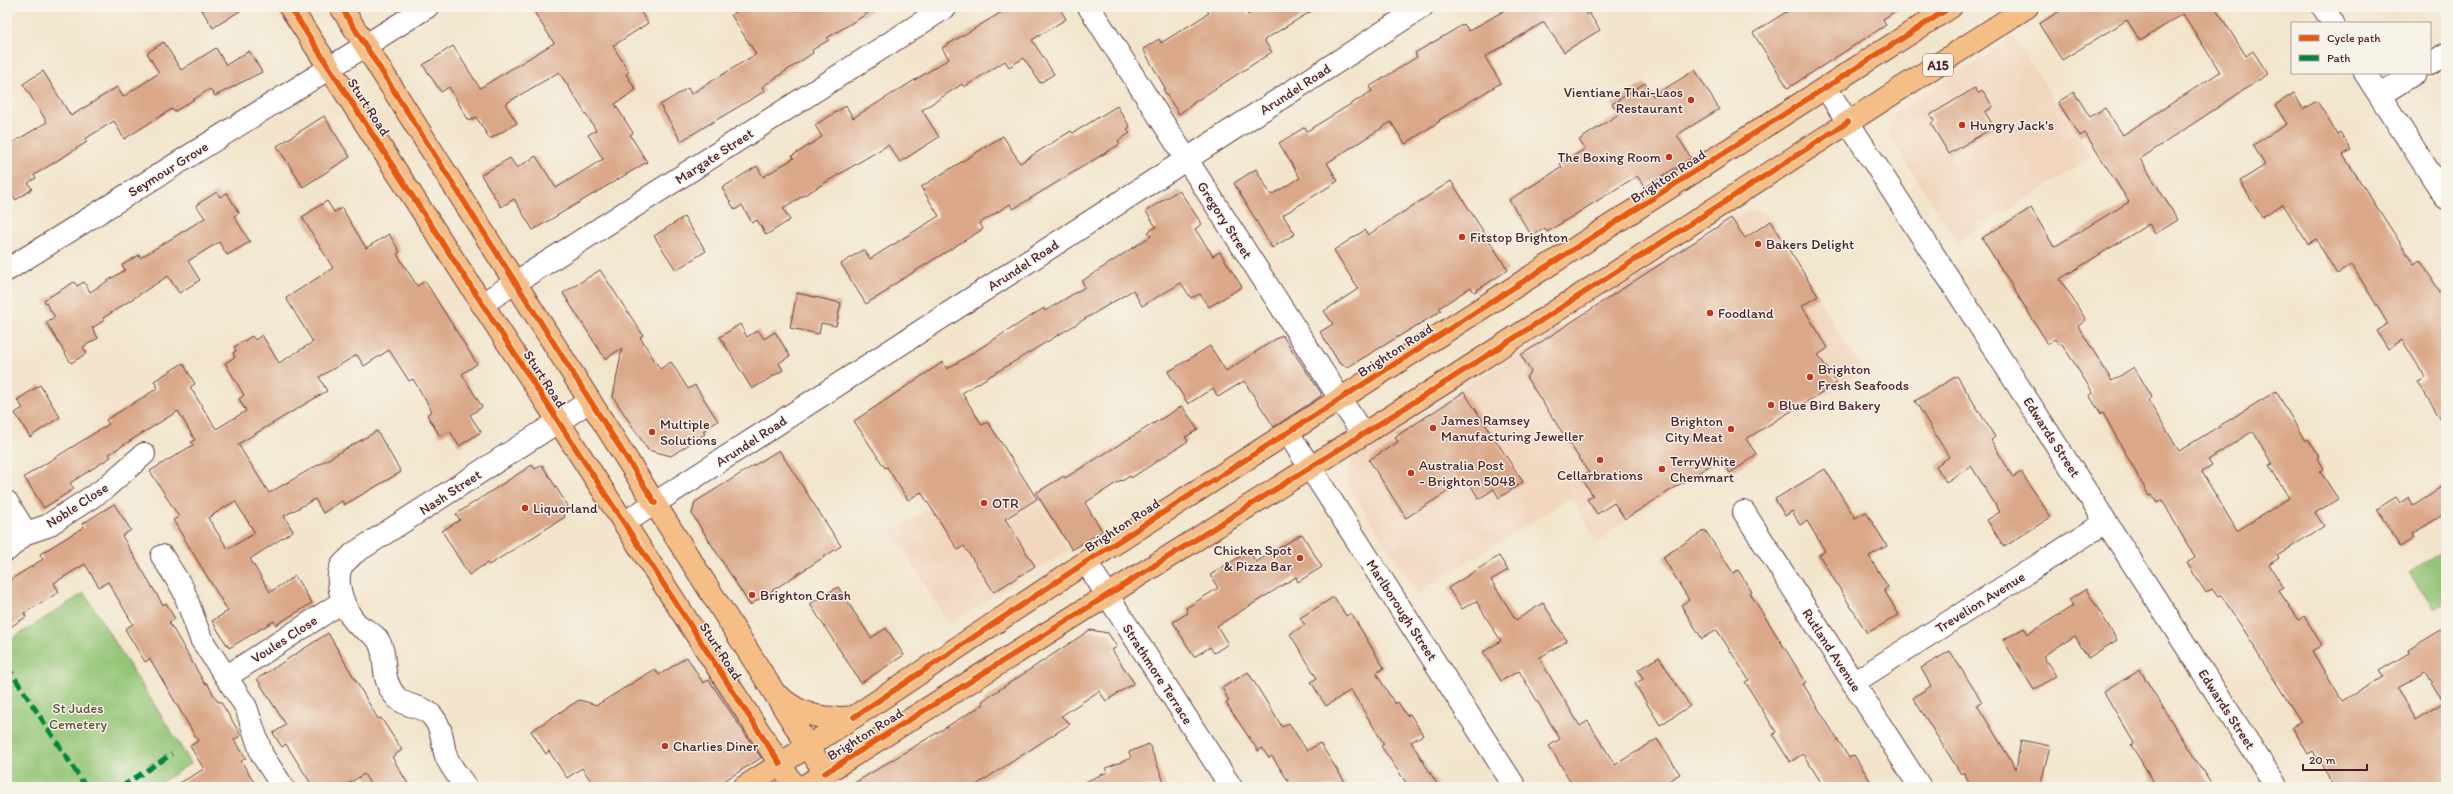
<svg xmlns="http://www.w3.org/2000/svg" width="2453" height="794" font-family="Itim,sans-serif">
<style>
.built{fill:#f1d5bd}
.green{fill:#93c474;stroke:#6e7250}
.building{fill:#daa788;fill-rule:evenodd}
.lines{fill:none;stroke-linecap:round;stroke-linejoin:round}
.minor-casing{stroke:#633d43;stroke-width:24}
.major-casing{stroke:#633d43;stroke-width:24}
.minor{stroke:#fff;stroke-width:22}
.major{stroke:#f6be87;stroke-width:22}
.quiet{stroke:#00873e;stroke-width:5;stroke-dasharray:10 5;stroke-linecap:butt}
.cycleway-casing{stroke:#f7f3e8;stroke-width:8}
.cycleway{stroke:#e8590c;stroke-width:6}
.poi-dot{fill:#c8321e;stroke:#f7f3e8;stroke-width:1.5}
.labels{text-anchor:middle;stroke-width:3;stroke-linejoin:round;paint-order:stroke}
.shield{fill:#f7f3e8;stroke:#7e5f64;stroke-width:1}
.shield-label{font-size:13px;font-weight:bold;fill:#4a1f2b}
.street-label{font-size:14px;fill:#4a1f2b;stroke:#f7f3e8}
.poi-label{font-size:14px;fill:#4a1f2b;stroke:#f7f3e8;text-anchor:start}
.park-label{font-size:14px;fill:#605141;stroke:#f7f3e8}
</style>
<rect width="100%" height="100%" fill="#f7f3e8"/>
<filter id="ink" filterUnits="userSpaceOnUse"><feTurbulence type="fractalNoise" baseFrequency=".025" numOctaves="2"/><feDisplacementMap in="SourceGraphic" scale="8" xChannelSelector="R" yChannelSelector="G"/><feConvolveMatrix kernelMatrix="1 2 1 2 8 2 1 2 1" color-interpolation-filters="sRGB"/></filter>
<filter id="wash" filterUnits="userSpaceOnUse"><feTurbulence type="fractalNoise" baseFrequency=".012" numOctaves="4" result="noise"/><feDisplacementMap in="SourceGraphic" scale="16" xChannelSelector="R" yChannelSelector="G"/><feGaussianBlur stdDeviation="0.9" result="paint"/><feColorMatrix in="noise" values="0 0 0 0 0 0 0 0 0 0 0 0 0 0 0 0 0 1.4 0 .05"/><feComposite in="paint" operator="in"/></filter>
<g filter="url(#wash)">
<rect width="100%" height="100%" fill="#f2e5cc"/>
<!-- built -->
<path class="built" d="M 2014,37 L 2091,158 L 1957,242 L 1889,135 L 1895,113 Z
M 1749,210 L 1764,212 L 1863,371 L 1621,524 L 1598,541 L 1570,498 L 1418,593 L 1346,483 L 1352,459 L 1731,218 Z
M 1011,457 L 1068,550 L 949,624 L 892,531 Z"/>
<!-- green -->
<path class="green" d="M 2446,548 L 2446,601 L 2434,609 L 2409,573 Z
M 84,593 L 191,763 L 154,787 L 7,787 L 7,642 Z"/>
<g id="blocks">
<!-- building -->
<path class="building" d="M 200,7 L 246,7 L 213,28 Z
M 531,7 L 637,7 L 648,23 L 613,46 L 629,72 L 626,74 L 636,90 L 615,104 L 633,133 L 630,135 L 647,162 L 533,230 L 514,199 L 501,207 L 481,175 L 510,158 L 517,168 L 536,156 L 556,188 L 603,159 L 588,135 L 596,130 L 559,72 L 505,104 L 517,123 L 490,139 L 476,117 L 469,121 L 449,87 L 441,92 L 423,65 L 453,46 L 480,88 L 554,43 Z
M 744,7 L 878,7 L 827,38 L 829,40 L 812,50 L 813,53 L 762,87 L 765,91 L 681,141 L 660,105 L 688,88 L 691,94 L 756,54 L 731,15 Z
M 1010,7 L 1059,7 L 1066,19 L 1032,40 L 1054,74 L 1040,83 L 1024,58 L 1009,67 L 1005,61 L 964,87 L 962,84 L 922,110 L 939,137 L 900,162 L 888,145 L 783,208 L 790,220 L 766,235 L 757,220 L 752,223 L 742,205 L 735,210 L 722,188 L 757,166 L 763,177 L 794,158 L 792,156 L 822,137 L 815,125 L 846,106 L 853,118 L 949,59 L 942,48 Z
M 1205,7 L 1243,7 L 1248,15 L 1260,7 L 1318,7 L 1264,40 L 1272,52 L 1193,103 L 1193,104 L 1179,114 L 1163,89 L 1165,88 L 1143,49 L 1159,39 L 1161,43 L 1209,13 Z
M 1510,7 L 1581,7 L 1586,15 L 1589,13 L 1600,30 L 1564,52 L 1544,22 L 1485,57 L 1501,83 L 1439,120 L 1440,121 L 1405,144 L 1391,122 L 1327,163 L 1338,181 L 1283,215 L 1295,234 L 1272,248 L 1234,183 L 1256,169 L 1271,195 L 1300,178 L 1279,143 L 1305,127 L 1307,131 L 1372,91 L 1369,87 L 1417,57 L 1415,53 L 1464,24 L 1469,31 Z
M 1794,7 L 1902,7 L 1883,19 L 1886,25 L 1788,88 L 1753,33 Z
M 2066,7 L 2215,7 L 2246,56 L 2253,51 L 2268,74 L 2140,159 L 2178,220 L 2155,234 L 2149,224 L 2060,279 L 2086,320 L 2078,326 L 2112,381 L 2134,367 L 2152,397 L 2148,400 L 2179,451 L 2276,391 L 2305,441 L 2308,439 L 2319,457 L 2317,458 L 2323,469 L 2320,471 L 2338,499 L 2315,513 L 2324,526 L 2277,556 L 2279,558 L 2269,565 L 2284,588 L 2279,591 L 2299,620 L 2304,616 L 2322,645 L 2312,651 L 2342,701 L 2383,677 L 2379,671 L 2409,653 L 2408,650 L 2446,627 L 2446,787 L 2335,787 L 2313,751 L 2308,754 L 2292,727 L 2301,722 L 2254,648 L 2255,647 L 2221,595 L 2218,597 L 2212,589 L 2206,593 L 2187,563 L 2195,558 L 2162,500 L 2157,503 L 2152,495 L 2149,496 L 2103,413 L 2101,414 L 2089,395 L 2093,393 L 2062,344 L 2059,345 L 2055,339 L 2048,344 L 1982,238 L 2031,208 L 2054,247 L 2129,202 L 2085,133 L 2080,136 L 2058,102 L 2074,92 L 2090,117 L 2105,108 L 2123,135 L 2220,72 L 2183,14 L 2140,41 L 2127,20 L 2062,60 L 2039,24 ZM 2253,431 L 2272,464 L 2269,465 L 2289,498 L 2237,531 L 2202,472 L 2212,466 L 2208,460 ZM 2426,672 L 2444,702 L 2415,720 L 2397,688 Z
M 164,42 L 181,70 L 216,48 L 226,65 L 249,51 L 262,72 L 215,96 L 210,89 L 174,112 L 172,109 L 124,139 L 114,121 L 85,139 L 87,142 L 34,175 L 36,178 L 28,183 L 32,189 L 16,200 L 7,187 L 7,146 L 47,122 L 23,84 L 43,71 L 71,116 L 117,87 L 123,97 L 159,73 L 147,53 Z
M 1695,70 L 1719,109 L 1677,135 L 1691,158 L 1645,187 L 1637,176 L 1547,232 L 1545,228 L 1532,236 L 1509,200 L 1562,167 L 1560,164 L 1585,149 L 1579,140 L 1619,114 L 1612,104 L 1645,83 L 1653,96 Z
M 1975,88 L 1978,93 L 1983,91 L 1993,107 L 1985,112 L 1994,127 L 1949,154 L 1931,124 L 1934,121 L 1930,115 Z
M 2294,93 L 2303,109 L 2317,101 L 2337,134 L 2340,132 L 2351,150 L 2343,155 L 2414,264 L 2420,260 L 2440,292 L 2446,288 L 2446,428 L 2418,382 L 2426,378 L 2402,340 L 2388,349 L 2377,331 L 2388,324 L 2352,265 L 2337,274 L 2316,239 L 2308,244 L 2283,204 L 2262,217 L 2240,181 L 2265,165 L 2253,145 L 2287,124 L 2275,105 Z
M 1117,106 L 1130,127 L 1127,129 L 1130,133 L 1118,141 L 1120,144 L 1013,209 L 1010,204 L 980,223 L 983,229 L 888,288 L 889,290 L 866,304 L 841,264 L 864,249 L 870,259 L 939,216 L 921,187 L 1003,136 L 1020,163 L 1071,131 L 1073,133 Z
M 324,116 L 350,157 L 303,187 L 277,146 Z
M 1451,181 L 1508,270 L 1474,292 L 1471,287 L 1439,308 L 1441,311 L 1348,367 L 1340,364 L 1320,332 L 1333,324 L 1324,311 L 1358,289 L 1334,250 L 1365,230 L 1368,235 Z
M 1179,190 L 1202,224 L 1195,229 L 1213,256 L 1220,252 L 1242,287 L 1209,307 L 1200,294 L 1191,298 L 1181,283 L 1142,306 L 1133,290 L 962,393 L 982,425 L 988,422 L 1037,499 L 1005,519 L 1035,566 L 994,592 L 964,546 L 958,550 L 921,492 L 908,500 L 887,467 L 885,468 L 854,421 L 943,362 L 947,369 L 1044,308 L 1045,311 L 1085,287 L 1082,281 L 1151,236 L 1148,232 L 1156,227 L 1146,211 Z
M 217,192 L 220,197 L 227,193 L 239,213 L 234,216 L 250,242 L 227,255 L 219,242 L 188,261 L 200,280 L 179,293 L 168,276 L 103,318 L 105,320 L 92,328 L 98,338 L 83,347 L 87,353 L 71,363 L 46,322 L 55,317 L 44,300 L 74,282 L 77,286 L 84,282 L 90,292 L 125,270 L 122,265 L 139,255 L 140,258 L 205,218 L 196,205 Z
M 327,201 L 334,212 L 342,208 L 366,248 L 389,234 L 400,252 L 397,254 L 417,286 L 425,281 L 477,364 L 462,374 L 482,407 L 470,415 L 481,432 L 459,446 L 450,431 L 440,436 L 427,415 L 432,411 L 413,379 L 409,381 L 389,350 L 364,366 L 357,355 L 319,377 L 327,391 L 238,444 L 269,493 L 377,431 L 401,472 L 344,505 L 342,501 L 323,513 L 315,499 L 284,516 L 293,531 L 250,559 L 270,592 L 295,576 L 312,603 L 276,625 L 274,621 L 229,648 L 212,621 L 228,611 L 173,520 L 179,517 L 150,471 L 193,445 L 191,442 L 195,440 L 178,411 L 109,454 L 111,457 L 70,483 L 74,489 L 44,508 L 24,477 L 109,424 L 106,420 L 158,388 L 154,381 L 183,363 L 195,384 L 190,387 L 216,429 L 246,411 L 239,399 L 244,395 L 225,363 L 235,357 L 233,353 L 236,351 L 234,347 L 252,336 L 255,340 L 262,335 L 279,363 L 313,342 L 286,298 L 333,268 L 302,217 ZM 235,501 L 255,533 L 228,549 L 208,518 Z
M 684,217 L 706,251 L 676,270 L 654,236 Z
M 1731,218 L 1745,238 L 1771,221 L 1818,296 L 1802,306 L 1828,348 L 1818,355 L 1837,383 L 1746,439 L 1757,455 L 1730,473 L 1720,459 L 1625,519 L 1614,503 L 1597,514 L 1587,499 L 1593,496 L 1580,475 L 1589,473 L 1526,377 L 1531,372 L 1521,355 Z
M 600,270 L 643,335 L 640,337 L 660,369 L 671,362 L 688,389 L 695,385 L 718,421 L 703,431 L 705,434 L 671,456 L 648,450 L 613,397 L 622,348 L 605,359 L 563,293 Z
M 797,293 L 841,303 L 836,326 L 821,323 L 819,334 L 790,328 Z
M 740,324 L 747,337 L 758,330 L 764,339 L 775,332 L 790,356 L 779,363 L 783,370 L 752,389 L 720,337 Z
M 1282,335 L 1321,393 L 1321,396 L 1274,427 L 1244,381 L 1218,397 L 1213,388 L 1188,404 L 1168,372 L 1210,346 L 1226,371 Z
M 1957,376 L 1995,437 L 1991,440 L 2013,477 L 2021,472 L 2051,517 L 2004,547 L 1987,520 L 2000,512 L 1971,466 L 1946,482 L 1936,466 L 1949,457 L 1915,401 Z
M 40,385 L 60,417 L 30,437 L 15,413 L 23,408 L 17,400 Z
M 1464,392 L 1523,482 L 1499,498 L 1494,489 L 1479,499 L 1467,479 L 1406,518 L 1369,460 L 1398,442 L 1395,437 Z
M 1182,406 L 1198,430 L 1185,437 L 1188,441 L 1131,478 L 1130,476 L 1122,481 L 1121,480 L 1085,503 L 1102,531 L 1072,550 L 1036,493 L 1064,476 L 1065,478 Z
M 779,450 L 841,546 L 750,605 L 692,514 L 695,502 Z
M 532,465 L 535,469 L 542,465 L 568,506 L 561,510 L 565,517 L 489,565 L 487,563 L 469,575 L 442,531 L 460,520 L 456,514 Z
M 1825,469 L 1855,518 L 1866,512 L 1887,546 L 1869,556 L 1888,587 L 1884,590 L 1899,615 L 1867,633 L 1819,555 L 1825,551 L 1807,521 L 1800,525 L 1792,511 L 1785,516 L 1775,499 Z
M 2446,484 L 2446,513 L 2412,534 L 2414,538 L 2400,547 L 2377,509 L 2396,497 L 2400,503 L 2409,497 L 2413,505 Z
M 114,504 L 131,530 L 122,536 L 163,605 L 166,603 L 175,619 L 169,622 L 205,684 L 207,683 L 218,702 L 220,701 L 241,735 L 234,740 L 246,758 L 241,761 L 253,780 L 255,787 L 173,787 L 204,769 L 190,746 L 198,741 L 150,659 L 145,662 L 125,629 L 133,624 L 108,582 L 99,587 L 85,564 L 54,583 L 59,592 L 24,613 L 26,617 L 7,629 L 7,582 L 43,559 L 40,554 L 84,527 L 82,524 Z
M 1705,530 L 1733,573 L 1738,570 L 1752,592 L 1750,593 L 1806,682 L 1803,684 L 1849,758 L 1854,755 L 1874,787 L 1824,787 L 1803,754 L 1790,762 L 1773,735 L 1776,732 L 1745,682 L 1749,680 L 1717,630 L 1702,639 L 1681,605 L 1689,600 L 1663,557 Z
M 1302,534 L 1322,567 L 1298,582 L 1296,577 L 1217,626 L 1228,644 L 1214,653 L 1210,647 L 1194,657 L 1173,622 L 1188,613 L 1186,608 L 1218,588 L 1210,575 L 1249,551 L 1256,562 Z
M 1499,556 L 1508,570 L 1491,580 L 1516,620 L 1543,603 L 1567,641 L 1539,658 L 1580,726 L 1588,721 L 1615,765 L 1657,739 L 1680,774 L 1658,787 L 1574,787 L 1549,746 L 1560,739 L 1519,671 L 1501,681 L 1483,652 L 1501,641 L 1476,601 L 1462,609 L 1448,588 Z
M 838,587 L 871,638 L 886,628 L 904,655 L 861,683 L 810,604 Z
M 2086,589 L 2117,640 L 2088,658 L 2075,636 L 2043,656 L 2056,676 L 2034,690 L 2003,640 L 2024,628 L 2028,634 L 2073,606 L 2069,600 Z
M 1334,597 L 1346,616 L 1351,613 L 1384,668 L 1376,673 L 1395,704 L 1398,702 L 1407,716 L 1410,714 L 1423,735 L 1411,742 L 1439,787 L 1409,787 L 1381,746 L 1384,744 L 1351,690 L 1326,706 L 1311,682 L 1317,678 L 1290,634 L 1305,625 L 1300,618 Z
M 1090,630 L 1108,633 L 1117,647 L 1112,650 L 1134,683 L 1106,701 L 1099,691 L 1061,716 L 1070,724 L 973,787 L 848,787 L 984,704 L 982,701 Z
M 328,633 L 378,719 L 381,718 L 402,750 L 392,757 L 410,787 L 372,787 L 364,774 L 343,787 L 313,787 L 286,744 L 282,747 L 273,733 L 286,725 L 257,679 Z
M 1950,651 L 1982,702 L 1977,705 L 2016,769 L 2021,740 L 2050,746 L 2040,787 L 1971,787 L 1963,772 L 1961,774 L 1913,698 L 1931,686 L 1921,668 Z
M 687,657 L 703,683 L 709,680 L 761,758 L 714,787 L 595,787 L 582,768 L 567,778 L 549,751 L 546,754 L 531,731 L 579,700 L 597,705 L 655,669 L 659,675 Z
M 1659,657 L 1690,706 L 1660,725 L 1635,684 L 1643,679 L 1638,670 Z
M 2140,670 L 2170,719 L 2213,787 L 2157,787 L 2131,745 L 2134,743 L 2104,692 Z
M 1248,672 L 1282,727 L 1289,723 L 1307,751 L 1320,743 L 1348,787 L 1292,787 L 1272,756 L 1269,758 L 1262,748 L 1258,751 L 1226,703 L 1229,701 L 1222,688 Z
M 1149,744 L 1166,787 L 1073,787 L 1108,772 L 1106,768 L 1131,758 L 1129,752 Z"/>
</g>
</g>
<g filter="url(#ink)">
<use href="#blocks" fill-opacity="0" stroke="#633d43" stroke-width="1"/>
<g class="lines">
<defs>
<path id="minor" d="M 1089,7 L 1362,433
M 2323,7 L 2333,23
M 2430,64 L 2446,54
M 2365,73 L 2446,198
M 1826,88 L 2277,787
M 2380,95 L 2415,73
M 7,270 L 427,7
M 482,304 L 946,7
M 1288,433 L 1515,787
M 7,502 L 26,533
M 1744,512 L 1920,787
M 624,523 L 1422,7
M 7,550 L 26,533 L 47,526 L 104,489 L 144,454
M 162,556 L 183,589 L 201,639 L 246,707 L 262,755 L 283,787
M 1086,562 L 1231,787
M 226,677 L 342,602
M 1853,683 L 2106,522
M 466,787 C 460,778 450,767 446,756 C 441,741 444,731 433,717 C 424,705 406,708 396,697 C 378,676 389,656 378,640 C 373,632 363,630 357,624 C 345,612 334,583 341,567 C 343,563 350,558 353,554 L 590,401"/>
<path id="major" d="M 290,7 L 795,787
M 341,7 L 825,773
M 780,697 C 802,717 826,720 854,717
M 744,787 L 854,717 L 1086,562 L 1951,7
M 803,787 L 1449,380 L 2027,7"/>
</defs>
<!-- minor casing -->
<use href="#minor" class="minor-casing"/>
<!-- major casing -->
<use href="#major" class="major-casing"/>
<!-- minor -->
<use href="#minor" class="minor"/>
<!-- major -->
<use href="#major" class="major"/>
<!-- quiet -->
<path class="quiet" d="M 7,666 L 86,787
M 121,787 L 172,754"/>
<defs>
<path id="cycleway" d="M 290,7 L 780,764
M 341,7 L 655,503
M 854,717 L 1086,562 L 1951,7
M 825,773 L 1449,380 L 1848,122"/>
</defs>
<!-- cycleway casing -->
<use href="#cycleway" class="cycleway-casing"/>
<!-- cycleway -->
<use href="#cycleway" class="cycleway"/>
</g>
</g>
<!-- markers -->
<g class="poi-dot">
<circle cx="1691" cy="100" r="4"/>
<circle cx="1962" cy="125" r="4"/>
<circle cx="1669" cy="157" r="4"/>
<circle cx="1462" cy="237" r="4"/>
<circle cx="1758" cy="244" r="4"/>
<circle cx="1710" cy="313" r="4"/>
<circle cx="1810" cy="377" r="4"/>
<circle cx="1771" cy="405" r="4"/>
<circle cx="1433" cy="428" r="4"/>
<circle cx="1731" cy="429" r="4"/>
<circle cx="652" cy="432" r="4"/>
<circle cx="1600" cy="460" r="4"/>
<circle cx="1662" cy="469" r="4"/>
<circle cx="1411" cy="473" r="4"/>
<circle cx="984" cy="503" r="4"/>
<circle cx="525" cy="508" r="4"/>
<circle cx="1300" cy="558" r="4"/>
<circle cx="752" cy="595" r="4"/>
<circle cx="665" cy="746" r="4"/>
</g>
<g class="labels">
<!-- shield labels -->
<rect class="shield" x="1923" y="54" width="30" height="22" rx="3"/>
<g class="shield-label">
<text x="1938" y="70">A15</text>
</g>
<!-- street labels -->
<g class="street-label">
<text transform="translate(1295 89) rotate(-33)" y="5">Arundel Road</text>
<text transform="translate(369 107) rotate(57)" y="5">Sturt Road</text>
<text transform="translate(714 156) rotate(-33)" y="5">Margate Street</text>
<text transform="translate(168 169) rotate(-32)" y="5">Seymour Grove</text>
<text transform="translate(1668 176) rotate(-33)" y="5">Brighton Road</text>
<text transform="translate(1225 220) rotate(57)" y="5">Gregory Street</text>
<text transform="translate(1023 265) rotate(-33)" y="5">Arundel Road</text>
<text transform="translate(1395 350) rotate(-33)" y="5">Brighton Road</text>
<text transform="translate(545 379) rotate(57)" y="5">Sturt Road</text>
<text transform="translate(2052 437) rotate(57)" y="5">Edwards Street</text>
<text transform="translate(751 441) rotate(-33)" y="5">Arundel Road</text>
<text transform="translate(450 492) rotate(-33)" y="5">Nash Street</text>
<text transform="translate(77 505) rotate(-33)" y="5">Noble Close</text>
<text transform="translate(1122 525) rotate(-33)" y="5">Brighton Road</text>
<text transform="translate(1980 602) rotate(-32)" y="5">Trevelion Avenue</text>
<text transform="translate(1402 610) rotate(57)" y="5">Marlborough Street</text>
<text transform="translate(284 639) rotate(-33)" y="5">Voules Close</text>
<text transform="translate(1832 650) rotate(57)" y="5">Rutland Avenue</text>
<text transform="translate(721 651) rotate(57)" y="5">Sturt Road</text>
<text transform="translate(1158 674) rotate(57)" y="5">Strathmore Terrace</text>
<text transform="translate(2227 709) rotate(57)" y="5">Edwards Street</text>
<text transform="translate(865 734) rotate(-32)" y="5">Brighton Road</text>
</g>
<!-- poi labels -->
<g class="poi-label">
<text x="1683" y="97" text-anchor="end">Vientiane Thai-Laos<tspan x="1683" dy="16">Restaurant</tspan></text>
<text x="1970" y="130">Hungry Jack's</text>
<text x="1661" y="162" text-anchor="end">The Boxing Room</text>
<text x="1470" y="242">Fitstop Brighton</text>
<text x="1766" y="249">Bakers Delight</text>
<text x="1718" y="318">Foodland</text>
<text x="1818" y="374">Brighton<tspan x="1818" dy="16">Fresh Seafoods</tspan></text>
<text x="1779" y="410">Blue Bird Bakery</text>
<text x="1441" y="425">James Ramsey<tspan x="1441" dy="16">Manufacturing Jeweller</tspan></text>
<text x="1723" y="426" text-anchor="end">Brighton<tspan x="1723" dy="16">City Meat</tspan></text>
<text x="660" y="429">Multiple<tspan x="660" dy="16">Solutions</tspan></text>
<text x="1670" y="466">TerryWhite<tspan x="1670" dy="16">Chemmart</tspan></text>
<text x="1419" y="470">Australia Post<tspan x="1419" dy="16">- Brighton 5048</tspan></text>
<text x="1600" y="480" text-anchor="middle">Cellarbrations</text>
<text x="992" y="508">OTR</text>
<text x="533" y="513">Liquorland</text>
<text x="1292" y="555" text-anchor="end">Chicken Spot<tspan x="1292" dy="16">&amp; Pizza Bar</tspan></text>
<text x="760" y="600">Brighton Crash</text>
<text x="673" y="751">Charlies Diner</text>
</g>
<!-- park labels -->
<g class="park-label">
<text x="78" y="713">St Judes<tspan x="78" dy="16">Cemetery</tspan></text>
</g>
</g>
<!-- margin -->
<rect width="2453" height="794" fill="none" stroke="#f7f3e8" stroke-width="24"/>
<!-- legend -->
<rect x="2291" y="22" width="140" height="52" fill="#f7f3e8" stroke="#b29e9c"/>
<rect x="2299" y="35" width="20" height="6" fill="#e8590c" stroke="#b29e9c"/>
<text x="2327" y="42" font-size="12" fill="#4a1f2b">Cycle path</text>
<rect x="2299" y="55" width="20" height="6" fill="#00873e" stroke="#b29e9c"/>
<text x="2327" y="62" font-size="12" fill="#4a1f2b">Path</text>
<!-- scale -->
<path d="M2303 764v6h64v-6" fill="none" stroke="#4a1f2b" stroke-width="2"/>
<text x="2309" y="764" font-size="12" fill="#4a1f2b" stroke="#f7f3e8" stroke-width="3" paint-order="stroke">20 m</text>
</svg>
